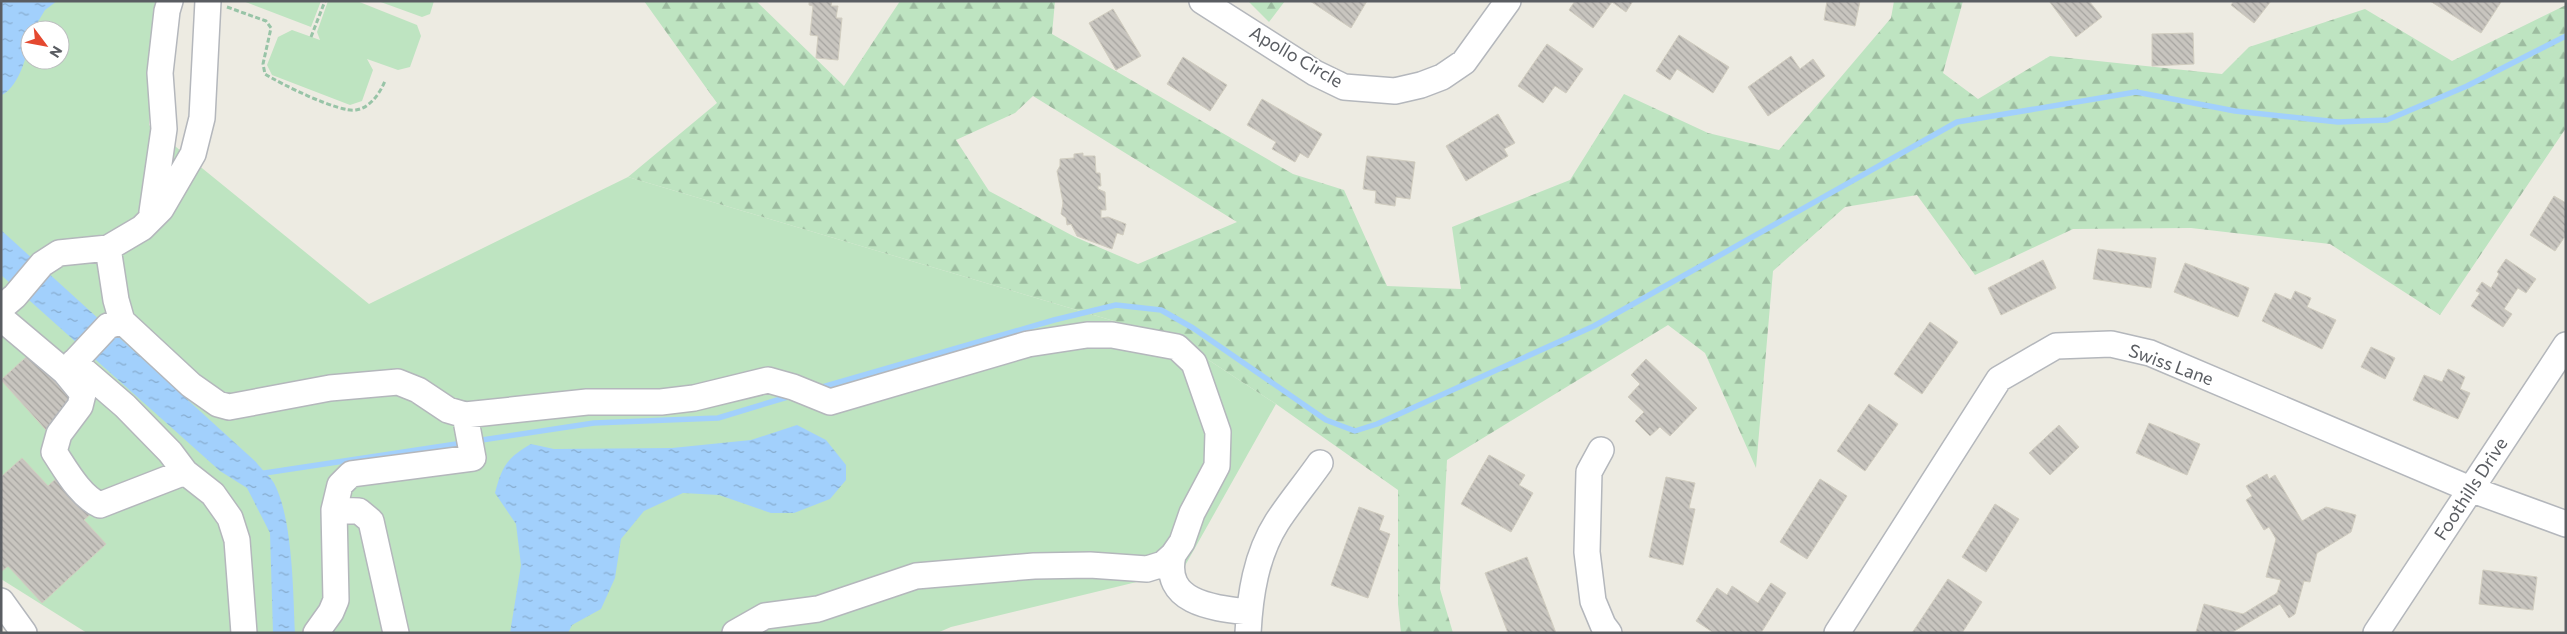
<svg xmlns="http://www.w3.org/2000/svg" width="2567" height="634" font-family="Commissioner,sans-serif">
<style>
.green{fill:#bee4c1;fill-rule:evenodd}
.forest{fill:url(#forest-firs);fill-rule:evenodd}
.water{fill:url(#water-ripples)}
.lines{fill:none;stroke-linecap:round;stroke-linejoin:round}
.stream{stroke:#a2d0fc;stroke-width:5.5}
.building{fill:url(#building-back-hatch);stroke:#d1cdc0}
.minor-casing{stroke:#b4b7bc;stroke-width:28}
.path{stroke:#98c4a7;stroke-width:3;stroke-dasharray:5 2.5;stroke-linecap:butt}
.minor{stroke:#fff;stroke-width:25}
.labels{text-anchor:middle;stroke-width:4;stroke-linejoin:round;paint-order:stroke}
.street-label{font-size:18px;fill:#5a5d62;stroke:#fff}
</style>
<defs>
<pattern id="forest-firs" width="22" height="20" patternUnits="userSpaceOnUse" patternTransform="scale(1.25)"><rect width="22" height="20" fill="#bee4c1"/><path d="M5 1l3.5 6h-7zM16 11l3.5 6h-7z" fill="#9dbca0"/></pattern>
<pattern id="water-ripples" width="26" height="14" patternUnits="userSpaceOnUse" patternTransform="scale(1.25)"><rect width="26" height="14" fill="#a2d0fc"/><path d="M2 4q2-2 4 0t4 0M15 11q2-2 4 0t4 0" fill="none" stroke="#87accf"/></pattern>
<pattern id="building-back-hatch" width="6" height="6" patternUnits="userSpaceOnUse" patternTransform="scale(1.25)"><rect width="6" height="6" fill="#c8c5bf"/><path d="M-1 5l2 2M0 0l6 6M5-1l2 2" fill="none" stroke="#a5a39f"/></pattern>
</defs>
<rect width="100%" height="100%" fill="#edebe2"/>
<!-- green -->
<path class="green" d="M 1,1 L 158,1 L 149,125 L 369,304 L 628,177 L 1178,340 L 1276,404 L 1182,571 L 951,627 L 937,633 L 87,633 L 1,579 ZM 30,30 L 60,30 L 60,60 L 30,60 Z
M 243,1 L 321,1 L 311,27 Z
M 328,1 L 357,1 L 417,25 L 421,36 L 410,67 L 398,70 L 367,59 L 373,70 L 362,101 L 350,105 L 272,75 L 267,65 L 278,37 L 292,30 L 320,40 L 317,32 Z
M 378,1 L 434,1 L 430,14 L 422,17 Z"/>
<!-- forest -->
<path class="forest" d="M 644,1 L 756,1 L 844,86 L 900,1 L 1055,1 L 1052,34 L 1293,174 L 1344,190 L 1387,286 L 1461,289 L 1452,227 L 1570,180 L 1624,94 L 1708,133 L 1779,150 L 1891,18 L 1894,1 L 1963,1 L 1943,73 L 1978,99 L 2050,56 L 2222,74 L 2249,47 L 2365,9 L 2452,61 L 2566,5 L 2566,128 L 2440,315 L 2330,244 L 2191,228 L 2073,229 L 1975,275 L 1917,195 L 1845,207 L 1773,271 L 1756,468 L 1705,353 L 1668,325 L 1447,460 L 1440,589 L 1453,633 L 1401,633 L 1398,604 L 1398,490 L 1276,404 L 1178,340 L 628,177 L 717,103 ZM 1033,96 L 1237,222 L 1138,264 L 1075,237 L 989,191 L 956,140 L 1015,113 Z
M 1248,1 L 1285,1 L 1269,22 Z"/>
<!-- water -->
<path class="water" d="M 1,1 L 57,1 L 45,10 L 33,30 L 30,30 C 30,49 20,86 2,95 Z
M 1,230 L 256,462 C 261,469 270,476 274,483 C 293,519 293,592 295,633 L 273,633 L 270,533 L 247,488 L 220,471 L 1,275 Z
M 797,425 L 826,440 L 846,465 L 846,480 L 830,499 L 794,513 L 771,513 L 719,495 L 683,493 L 644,511 L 621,539 L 615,578 L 601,609 L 572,625 L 568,633 L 510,633 L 521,565 L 516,524 L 495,493 C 502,466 507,458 531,444 L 554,449 L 672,448 L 751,440 Z"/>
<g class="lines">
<!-- stream -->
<path class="stream" d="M 819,388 L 1054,320 L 1116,305 L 1161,310 L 1193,328 L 1326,420 L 1355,431 L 1377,424 L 1594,326 L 1957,122 L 2136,92 L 2235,111 L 2338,122 L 2387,120 L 2467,86 L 2566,36
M 475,441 L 594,423 L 718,418 L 791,396
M 258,474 L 463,443"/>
</g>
<!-- building -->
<path class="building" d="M 809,1 L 832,1 L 831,6 L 838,6 L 836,18 L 842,18 L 838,60 L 816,58 L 818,36 L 810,35 L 813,6 L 809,5 Z
M 1310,1 L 1367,1 L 1351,28 Z
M 1575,1 L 1633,1 L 1626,12 L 1612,2 L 1593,28 L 1569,10 Z
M 1827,1 L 1860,1 L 1855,26 L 1824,20 Z
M 2049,1 L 2089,1 L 2102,17 L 2076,37 Z
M 2234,1 L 2271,1 L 2254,23 L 2231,5 Z
M 2430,1 L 2499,1 L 2501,2 L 2481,33 Z
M 1113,9 L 1141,56 L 1116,70 L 1089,23 Z
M 2193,33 L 2194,64 L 2152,66 L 2152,34 Z
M 1679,35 L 1729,67 L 1713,93 L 1677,69 L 1670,80 L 1656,71 Z
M 1547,44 L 1583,69 L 1566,93 L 1555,86 L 1543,103 L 1518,86 Z
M 1791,56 L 1800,69 L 1813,59 L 1825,76 L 1768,116 L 1748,87 Z
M 1183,57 L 1227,85 L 1210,111 L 1167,84 Z
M 1262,99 L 1322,134 L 1308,158 L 1300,153 L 1295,162 L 1272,149 L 1276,142 L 1247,125 Z
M 1498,114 L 1515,143 L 1504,149 L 1508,156 L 1466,181 L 1446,146 Z
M 1083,153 L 1083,156 L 1095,156 L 1096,173 L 1100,173 L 1101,186 L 1098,186 L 1098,189 L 1105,192 L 1106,210 L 1101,210 L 1101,218 L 1108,217 L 1126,224 L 1123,235 L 1117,233 L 1112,249 L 1077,236 L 1071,224 L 1067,225 L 1066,218 L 1061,214 L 1063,203 L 1057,171 L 1060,166 L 1060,159 L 1074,158 L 1074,154 Z
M 1367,156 L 1415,162 L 1410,199 L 1396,197 L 1395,206 L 1375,203 L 1376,191 L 1363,189 Z
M 2554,196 L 2566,203 L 2566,235 L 2555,251 L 2530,235 Z
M 2098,249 L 2156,258 L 2151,288 L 2093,279 Z
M 2506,259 L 2536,279 L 2526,293 L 2518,288 L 2504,309 L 2512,314 L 2503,327 L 2471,306 L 2480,293 L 2476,291 L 2482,282 L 2491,288 L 2499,274 L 2497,272 Z
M 2043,260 L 2056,288 L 2001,315 L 1988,288 Z
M 2185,263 L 2249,288 L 2238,317 L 2174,292 Z
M 2295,291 L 2311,298 L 2307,307 L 2336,320 L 2322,349 L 2262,321 L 2275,293 L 2291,300 Z
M 1930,322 L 1958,342 L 1922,394 L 1894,374 Z
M 2371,347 L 2395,358 L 2385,379 L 2361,367 Z
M 35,349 L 80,399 L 46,430 L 1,380 Z
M 1646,359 L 1697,408 L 1670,436 L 1660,427 L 1650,436 L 1635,421 L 1644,412 L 1628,397 L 1640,384 L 1631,375 Z
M 2448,369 L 2465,377 L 2460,389 L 2470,393 L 2458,419 L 2413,400 L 2424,375 L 2442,382 Z
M 1869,404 L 1898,424 L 1865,471 L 1837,451 Z
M 2149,423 L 2200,444 L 2187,475 L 2136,453 Z
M 2059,425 L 2079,447 L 2050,475 L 2029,453 Z
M 1489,455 L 1525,475 L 1519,485 L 1533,493 L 1511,532 L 1461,504 Z
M 22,458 L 48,486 L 60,475 L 94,511 L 84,520 L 106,544 L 42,603 L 8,566 L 1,572 L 1,477 Z
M 2267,474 L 2269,479 L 2275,475 L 2302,521 L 2326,507 L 2356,515 L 2351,532 L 2317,553 L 2310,582 L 2304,581 L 2295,614 L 2289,618 L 2280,604 L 2231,633 L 2196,632 L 2204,604 L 2243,614 L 2277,593 L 2281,580 L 2266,577 L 2276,539 L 2269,527 L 2264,530 L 2246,500 L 2252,496 L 2246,486 Z
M 1666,477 L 1695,483 L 1689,508 L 1695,509 L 1683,565 L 1649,557 Z
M 1820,479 L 1847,496 L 1807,559 L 1780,542 Z
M 1995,504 L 2019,519 L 1986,572 L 1962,557 Z
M 1359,507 L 1384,516 L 1379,530 L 1390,534 L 1368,598 L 1331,585 Z
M 1527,557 L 1556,633 L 1508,633 L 1485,573 Z
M 2483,570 L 2537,577 L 2533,610 L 2479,604 Z
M 1948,579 L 1982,602 L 1962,633 L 1912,633 Z
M 1771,583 L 1786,593 L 1761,633 L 1714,633 L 1696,621 L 1717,588 L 1727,595 L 1732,586 L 1758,603 Z"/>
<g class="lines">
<defs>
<path id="minor" d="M 1202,1 L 1315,73 L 1344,87 L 1395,91 L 1421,85 L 1442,77 L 1464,62 L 1508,1
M 152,212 L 164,129 L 160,73 L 167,11 L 170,1
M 108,248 L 116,300 L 122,321 L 191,385 L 218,404 L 229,407 L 330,388 L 398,382 L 418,390 L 448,410 L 465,415 L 587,402 L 661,402 L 694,398 L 768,380 L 793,387 L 830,402 L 1028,344 L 1087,335 L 1112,335 L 1177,347 L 1194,363 L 1218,432 L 1217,466 L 1192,513 L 1182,542 L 1173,555 L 1163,564 L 1147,569 L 1090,565 L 1034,566 L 916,576 L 818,609 L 765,616 L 735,633
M 1,308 L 15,296 L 42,264 L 59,253 L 108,248 L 142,228 L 161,209 L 193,154 L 202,118 L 208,1
M 1,318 L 65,372 L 108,326 L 122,321
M 74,362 L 125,406 L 170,452 L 185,472 L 213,494 L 230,518 L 237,540 L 244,633
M 65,372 L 83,394 L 80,406 L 59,434 L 54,452 C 66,470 80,496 100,505 L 185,472
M 1601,450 L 1589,472 L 1587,552 L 1593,601 L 1603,625 L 1609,633
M 334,510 L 359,511 L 371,521 L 396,633
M 1173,555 C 1162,604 1215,608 1249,612
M 1,601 L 24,633
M 316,633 L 331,612 L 336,600 L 334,510 L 340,485 L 351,474 L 473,458 L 465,415
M 1248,633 C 1250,595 1256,555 1277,522 C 1290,502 1306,483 1320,463
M 1837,633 L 1999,379 L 2056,346 L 2111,344 L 2150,353 L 2470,489 L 2566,524
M 2376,633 L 2566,345"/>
</defs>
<!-- minor casing -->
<use href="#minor" class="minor-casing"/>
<!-- path -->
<path class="path" d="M 227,7 L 266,21 L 271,28 L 263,64 L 265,74 C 281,84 339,113 356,110 C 370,108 380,93 385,81
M 311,37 L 325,1"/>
<!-- minor -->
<use href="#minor" class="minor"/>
</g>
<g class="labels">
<!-- street labels -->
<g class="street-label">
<text transform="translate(1296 57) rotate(30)" y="6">Apollo Circle</text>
<text transform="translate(2171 365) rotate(20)" y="6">Swiss Lane</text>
<text transform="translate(2471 489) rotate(-57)" y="6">Foothills Drive</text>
</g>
</g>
<!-- border -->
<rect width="2567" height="634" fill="none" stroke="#5a5d62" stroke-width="5"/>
<!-- north arrow -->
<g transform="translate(45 45) rotate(122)"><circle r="24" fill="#ffffff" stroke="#bdbec0"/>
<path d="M0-4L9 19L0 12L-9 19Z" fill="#e44930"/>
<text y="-8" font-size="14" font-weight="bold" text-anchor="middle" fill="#5a5d62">N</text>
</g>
</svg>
